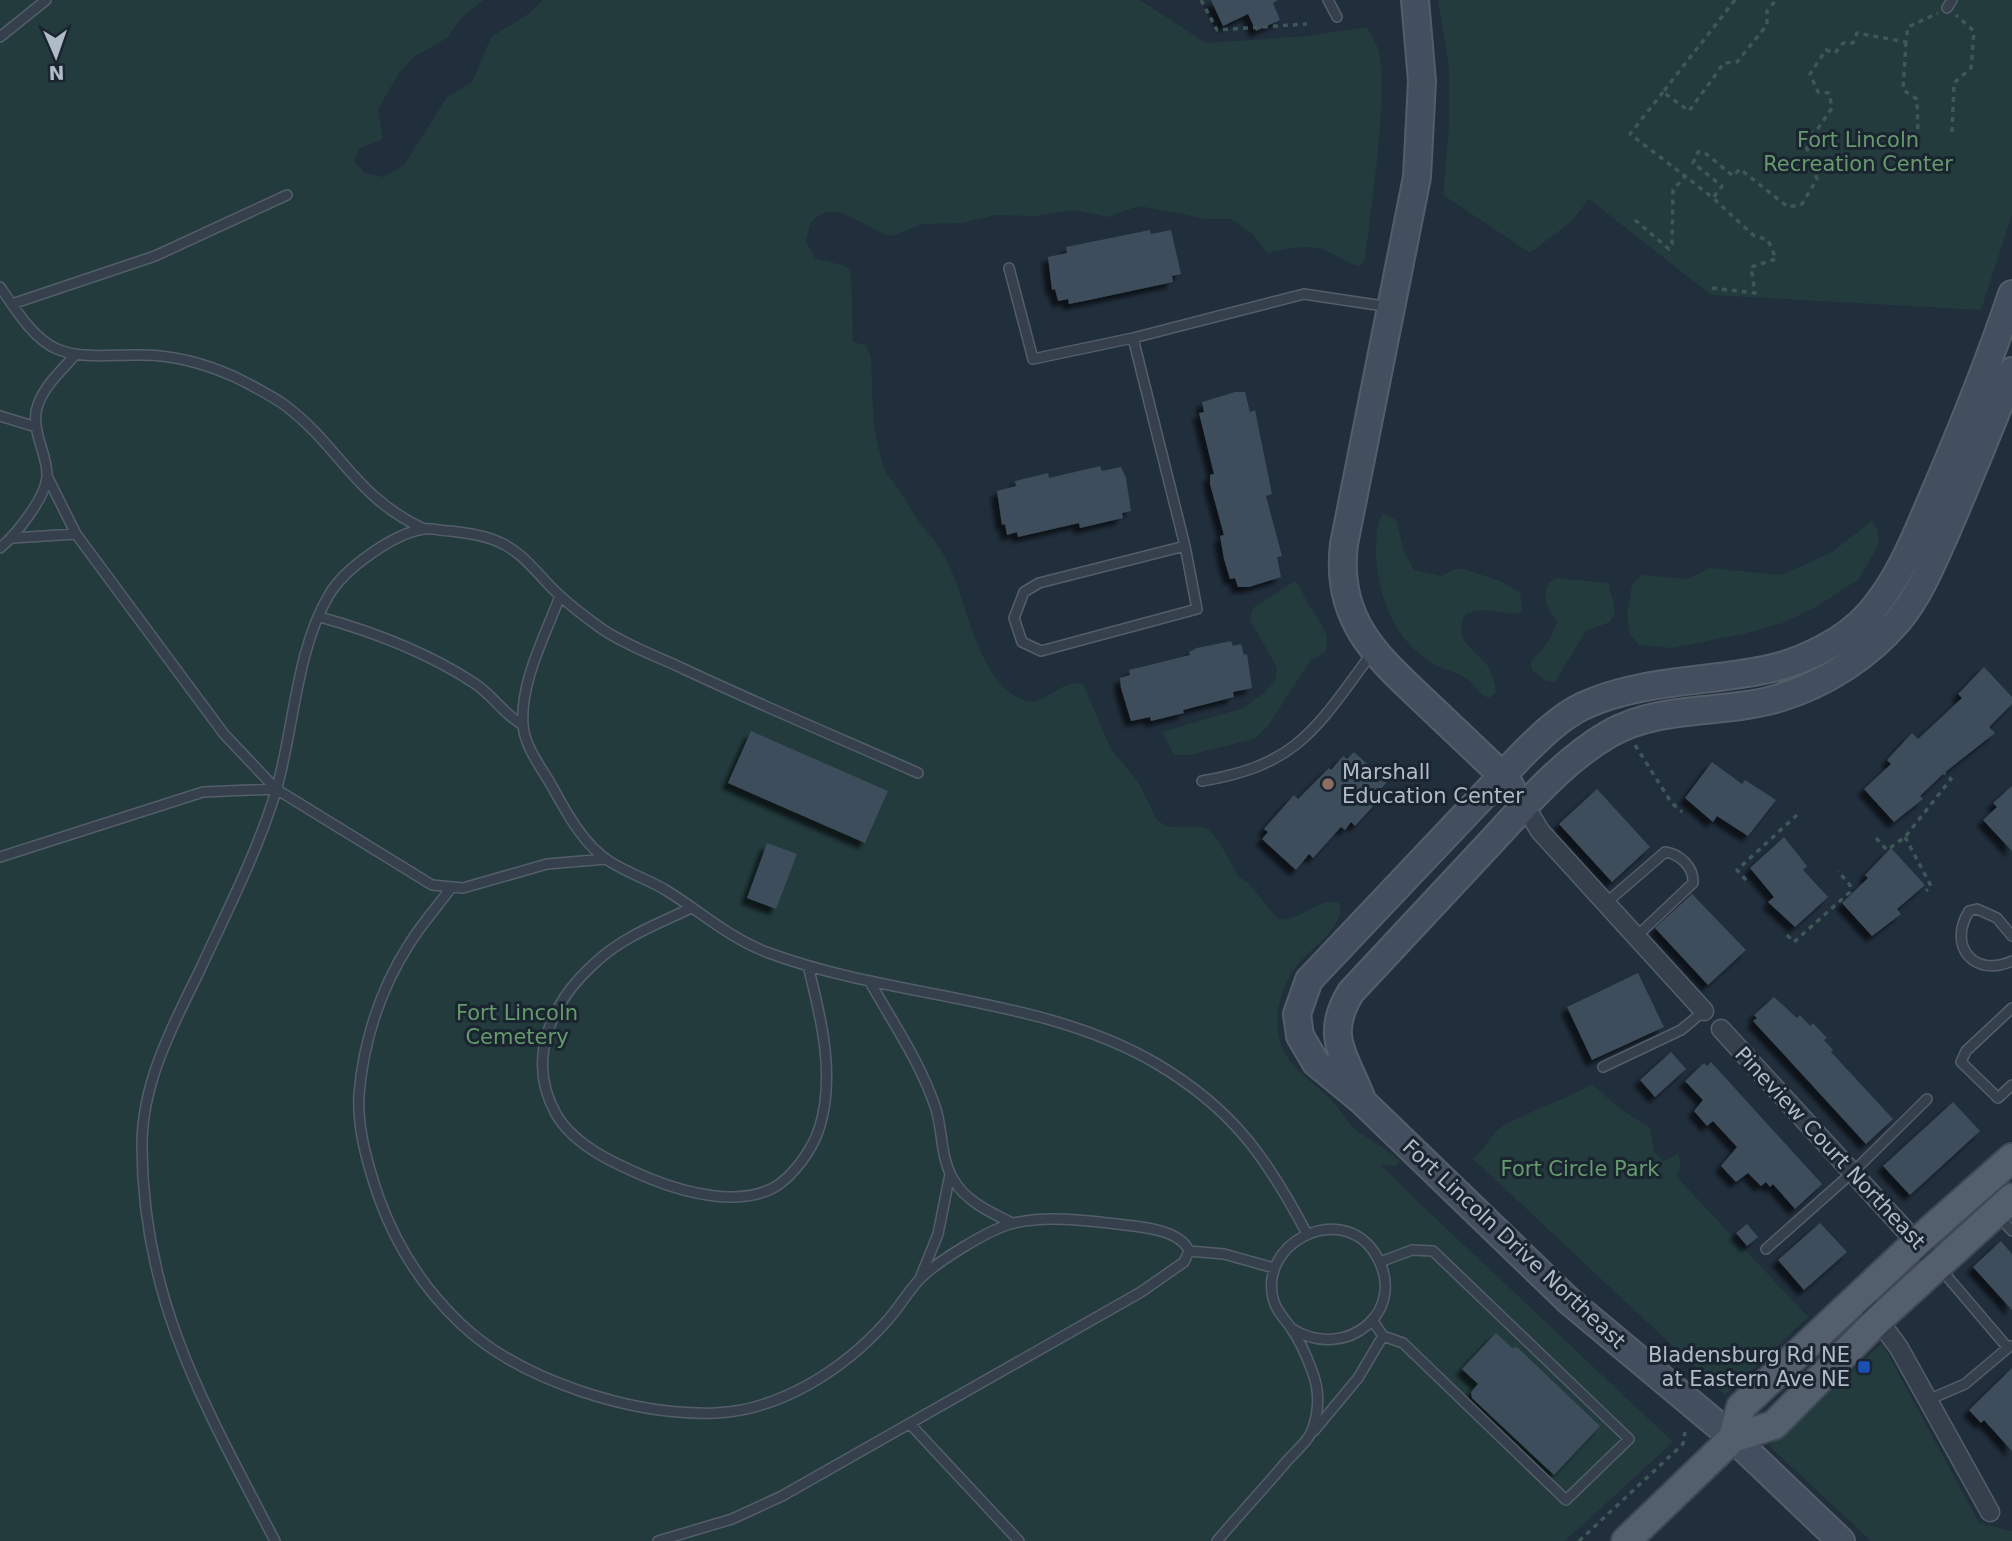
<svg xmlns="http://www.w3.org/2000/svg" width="2012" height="1541" font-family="'DejaVu Sans',sans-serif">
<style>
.green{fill:#233b3d}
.building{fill:#3d4d5b;filter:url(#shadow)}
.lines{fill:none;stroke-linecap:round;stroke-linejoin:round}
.lane-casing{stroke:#535e69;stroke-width:12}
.street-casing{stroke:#535e69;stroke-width:21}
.secondary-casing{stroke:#535e69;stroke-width:30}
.primary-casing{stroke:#3e4955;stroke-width:32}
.path{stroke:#3e5757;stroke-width:3.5;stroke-dasharray:5 5;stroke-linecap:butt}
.lane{stroke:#35404c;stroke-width:9}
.street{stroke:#35404c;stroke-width:18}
.secondary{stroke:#434f5f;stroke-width:26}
.primary{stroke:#535f6c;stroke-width:28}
.education-dot{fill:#8d6e63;stroke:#1a2530;stroke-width:2.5}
.transit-dot{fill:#1a4fb4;stroke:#1a2530;stroke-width:2.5}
.labels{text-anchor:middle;stroke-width:6;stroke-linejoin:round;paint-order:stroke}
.park-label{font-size:21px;fill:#669a6e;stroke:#1a2530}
.poi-label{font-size:21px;fill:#b0bbc8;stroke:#1a2530;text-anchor:start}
.street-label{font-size:21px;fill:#b0bbc8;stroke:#1a2530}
</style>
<defs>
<filter id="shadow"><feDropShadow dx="-6" dy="6" stdDeviation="2" flood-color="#0009"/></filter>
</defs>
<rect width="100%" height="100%" fill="#212e3c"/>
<!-- green -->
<path class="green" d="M 0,0 L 484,0 L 462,17 L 447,38 L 414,57 L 399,73 L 378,109 L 383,139 L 360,148 L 354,161 L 365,173 L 384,177 L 404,165 L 447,97 L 472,82 L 491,37 L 531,12 L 543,0 L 1140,0 L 1206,43 L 1306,36 L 1367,27 C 1370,34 1375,40 1377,46 C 1391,77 1370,219 1365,259 L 1360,266 C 1346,264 1337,255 1324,250 C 1307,243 1284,250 1267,253 L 1253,234 L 1231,219 L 1207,219 L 1139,206 L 1107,217 L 1073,210 L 1038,216 L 995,215 L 962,223 L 922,224 L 892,236 C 863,231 838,194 810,223 L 806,241 L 815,258 L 845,266 L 851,272 L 853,342 L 866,345 L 871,357 C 873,396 871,437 887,474 C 898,487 905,500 914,514 C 923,529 937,541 945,557 C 969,600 974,678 1023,700 C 1043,709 1062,677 1083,684 L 1111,749 L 1139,783 L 1157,820 L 1168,827 L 1196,826 L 1208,829 L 1218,840 L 1238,876 L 1248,883 L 1278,919 C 1301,923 1318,896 1339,903 L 1341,908 C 1338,935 1306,950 1293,971 C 1275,999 1269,1039 1294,1066 C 1306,1079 1321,1089 1333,1102 C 1341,1110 1346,1120 1353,1127 C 1369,1141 1386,1147 1400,1161 L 1396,1166 L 1381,1165 L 1413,1197 L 1673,1442 L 1565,1541 L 0,1541 Z
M 1438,0 L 2012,0 L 2012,215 L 1981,310 L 1711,295 L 1589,199 L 1572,221 L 1530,253 L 1443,195 L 1449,125 L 1449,67 Z
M 1384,513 L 1396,520 L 1404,552 L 1414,570 L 1441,576 L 1455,569 L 1464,569 L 1503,582 L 1520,593 L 1523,610 L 1517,614 L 1484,610 L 1466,613 C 1451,640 1474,648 1487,665 C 1492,672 1495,683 1496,692 L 1489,698 C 1478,695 1475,683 1465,678 C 1456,672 1445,670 1435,665 C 1394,642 1376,593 1376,549 C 1377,537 1375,522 1384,513 Z
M 1872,521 L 1877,529 L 1879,544 L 1859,579 L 1816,607 L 1783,623 L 1747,633 L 1672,648 L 1639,645 L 1630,635 L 1627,615 L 1632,584 L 1642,575 L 1688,579 L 1709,568 L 1782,575 L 1832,552 Z
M 1557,578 L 1609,583 L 1615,612 L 1610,622 L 1586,631 L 1555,682 L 1546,681 L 1532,670 L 1531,661 C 1544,648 1552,639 1557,621 C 1546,608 1542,598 1549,582 Z
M 1295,581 C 1302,587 1302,592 1306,600 C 1315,617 1333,631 1325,652 L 1310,661 L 1268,726 L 1254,739 L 1190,755 L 1174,755 L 1162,732 L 1243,708 L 1264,693 L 1276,678 L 1277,668 L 1250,620 L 1253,608 Z
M 1592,1084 L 1619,1108 L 1650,1128 L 1654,1152 L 1663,1161 L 1678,1154 L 1681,1166 L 1676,1176 L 1808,1317 L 1725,1395 L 1472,1158 C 1489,1147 1488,1135 1506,1124 C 1534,1109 1565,1100 1592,1084 Z
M 1882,1343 L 1979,1523 L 2012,1531 L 2012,1541 L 1871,1541 L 1769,1446 Z"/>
<!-- building -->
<path class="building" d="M 1211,0 L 1278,0 L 1273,3 L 1280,20 L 1256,31 L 1248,14 L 1223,26 Z
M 1150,230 L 1151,234 L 1171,230 L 1181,274 L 1172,276 L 1173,282 L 1089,300 L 1069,304 L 1068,299 L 1058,301 L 1055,289 L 1052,290 L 1048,257 L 1067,253 L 1066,247 Z
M 1235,392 L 1245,392 L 1250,412 L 1255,410 L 1272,494 L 1266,496 L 1282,556 L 1277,557 L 1281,577 L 1249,587 L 1238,587 L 1235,578 L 1230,579 L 1224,559 L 1220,536 L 1224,535 L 1210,484 L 1210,475 L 1214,474 L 1199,413 L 1204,412 L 1202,402 Z
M 1100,466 L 1102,471 L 1121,467 L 1126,478 L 1131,511 L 1122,513 L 1123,518 L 1080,528 L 1079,523 L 1018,537 L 1017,532 L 1007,535 L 1005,524 L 1002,525 L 997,491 L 1016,486 L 1015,481 L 1048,473 L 1049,478 Z
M 1231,641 L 1233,646 L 1241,644 L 1244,655 L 1247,654 L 1252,688 L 1233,692 L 1234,697 L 1183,710 L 1184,713 L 1151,721 L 1150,717 L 1131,721 L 1121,688 L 1120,678 L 1130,675 L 1129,670 L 1190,655 L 1189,652 L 1197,648 Z
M 1984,667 L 2012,697 L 2012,704 L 1989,727 L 1995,733 L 1944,773 L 1920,796 L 1923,799 L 1894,822 L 1864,789 L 1891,764 L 1887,760 L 1912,733 L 1918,739 L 1962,698 L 1958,694 Z
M 751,731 L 888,791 L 865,843 L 728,783 Z
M 1354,752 L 1387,782 L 1374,797 L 1378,801 L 1355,826 L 1351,822 L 1345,830 L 1341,827 L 1313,858 L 1309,854 L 1296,870 L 1262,839 L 1268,832 L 1264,829 L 1294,795 L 1298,799 L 1329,768 L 1331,770 L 1343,756 L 1347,759 Z
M 1712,762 L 1742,784 L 1745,780 L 1776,800 L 1748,836 L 1717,816 L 1713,822 L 1685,798 Z
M 2012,786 L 2012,851 L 1983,820 L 1997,807 L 1993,803 Z
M 1597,789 L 1650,847 L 1612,882 L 1559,824 Z
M 1784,837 L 1807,866 L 1803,870 L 1828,897 L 1795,927 L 1768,902 L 1774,897 L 1750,868 Z
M 767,843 L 797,854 L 776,909 L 747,898 Z
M 1891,848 L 1925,885 L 1897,909 L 1901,914 L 1872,936 L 1842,903 L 1868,878 L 1865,875 Z
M 1692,894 L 1746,950 L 1708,985 L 1655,928 Z
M 1638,973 L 1664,1027 L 1592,1060 L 1567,1007 Z
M 1774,997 L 1797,1018 L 1800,1015 L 1810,1026 L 1813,1023 L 1827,1038 L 1824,1040 L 1833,1050 L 1831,1052 L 1893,1119 L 1866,1144 L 1753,1021 L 1757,1018 L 1754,1015 Z
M 1671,1052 L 1686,1069 L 1655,1097 L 1640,1080 Z
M 1711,1062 L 1822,1184 L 1795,1209 L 1773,1184 L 1770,1187 L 1766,1182 L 1761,1186 L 1748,1173 L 1736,1182 L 1721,1166 L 1737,1147 L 1713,1121 L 1707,1126 L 1694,1111 L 1703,1100 L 1685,1081 L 1704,1063 L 1707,1066 Z
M 1953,1102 L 1980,1131 L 1910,1195 L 1883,1166 Z
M 1820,1223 L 1847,1252 L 1804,1290 L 1778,1260 Z
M 1747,1224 L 1758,1237 L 1747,1246 L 1736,1233 Z
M 2001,1241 L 2012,1254 L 2012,1310 L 1973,1267 Z
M 1496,1333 L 1512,1348 L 1517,1347 L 1600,1426 L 1554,1475 L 1472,1398 L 1471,1392 L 1478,1384 L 1462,1369 Z
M 2012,1368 L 2012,1451 L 1984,1420 L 1981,1423 L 1969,1410 Z"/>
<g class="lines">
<defs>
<path id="lane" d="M 1328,0 L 1337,17
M 1947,8 L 1952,0
M 0,37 L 46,0
M 1009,268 L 1033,359 L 1133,338
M 0,287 C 14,307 33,339 57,349 C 84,360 114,354 142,355 C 173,355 206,364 235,377 C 251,385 271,395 286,406 C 340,447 355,497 424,529
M 12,304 L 155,256 L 287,195
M 0,416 L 36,427
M 47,476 L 76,534 L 224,734 L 276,789
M 12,538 L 76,534
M 1185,546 L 1039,583 L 1024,592 L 1014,618 L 1022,642 L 1041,651 L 1197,609 L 1185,546 L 1133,338 L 1304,294 L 1390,307
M 0,548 C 16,535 46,497 47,476 C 48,457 33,435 36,412 C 40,389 62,370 76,354
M 560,596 C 545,636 520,682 523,725 C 525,749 543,769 554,790 C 568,815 584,845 609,861 C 626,872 646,879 664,889 C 699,910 730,939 769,953 C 893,999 1042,996 1157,1064 C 1233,1109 1267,1158 1307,1234
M 320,617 C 374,632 427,652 474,683 C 493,695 503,714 523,725
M 1202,781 C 1299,765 1317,727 1372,653
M 0,857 L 203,792 L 276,789 L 432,885 L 463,888 L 547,864 L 606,859
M 451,888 C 437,907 420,926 408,946 C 380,990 363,1043 359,1095 C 357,1129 368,1166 379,1198 C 396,1245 424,1289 461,1324 C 521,1381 634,1416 716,1413 C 781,1410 844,1369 886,1322 C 898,1309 907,1293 919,1280 C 936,1262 989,1229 1014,1223 C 1050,1215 1090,1221 1125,1225 C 1145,1227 1181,1231 1189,1251 L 1184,1262 L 1141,1292 L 782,1496 L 732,1519 L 658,1541
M 1606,903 L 1665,852 C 1680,854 1694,867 1693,883 L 1636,937
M 691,908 C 658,924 622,937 595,963 C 552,1001 525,1059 556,1114 C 575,1147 618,1165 651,1179 C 686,1193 739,1207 775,1187 C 794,1175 812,1150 819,1129 C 836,1077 821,1017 808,966
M 2012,936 L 1997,918 L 1977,909 L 1969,911 C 1947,947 1975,978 2012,961
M 870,982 C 893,1023 919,1060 935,1106 C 943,1129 940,1157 953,1179 C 965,1201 990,1212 1012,1223
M 2012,1008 L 1966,1051 L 1961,1062 L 1998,1098 L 2012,1085
M 1603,1067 L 1681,1030 L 1704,1011
M 1999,1217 L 2012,1231
M 1766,1249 L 1853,1172 L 1927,1099
M 1189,1251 L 1224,1254 L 1274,1268
M 1380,1262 L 1412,1250 L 1433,1251 L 1629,1439 L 1566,1500 L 1403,1343 L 1383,1336
M 1939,1267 L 2008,1348
M 921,1276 L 938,1234 L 950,1174
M 1928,1400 L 1965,1384 L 2010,1346
M 910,1424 L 1019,1541
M 1314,1431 L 1358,1378 L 1383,1336 L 1373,1321
M 275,1541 C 206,1408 142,1301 142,1145 C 142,1082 173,1025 200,970 C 227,911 257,853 276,791 C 294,729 296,650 329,595 C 344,569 394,533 424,529 C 432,528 442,531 450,531 C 466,533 484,535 499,542 C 523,552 538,575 556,592 C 570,606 587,618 602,629 C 627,646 659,657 686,670 C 763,706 841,739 918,773
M 1217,1541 C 1240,1514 1264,1488 1287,1461 C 1294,1453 1306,1443 1311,1433 C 1319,1413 1320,1391 1312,1371 C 1307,1357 1300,1341 1291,1328 C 1285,1319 1278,1313 1274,1302 C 1256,1244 1339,1201 1374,1252 C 1412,1309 1346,1364 1291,1328"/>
<path id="street" d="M 1525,806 L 1540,831 L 1704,1011
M 1721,1029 L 1938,1266
M 1861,1296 L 1899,1348 L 1990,1512"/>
<path id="secondary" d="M 1415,0 L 1422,81 L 1417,177 L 1344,544 C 1335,618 1374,654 1423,700 C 1449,725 1476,750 1502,775 L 1511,787
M 1362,1100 C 1346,1056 1323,1037 1351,992 C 1398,942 1445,891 1492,841 C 1527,803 1564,760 1609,734 C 1662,704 1723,715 1779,698 C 1825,684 1867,657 1898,621 C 1920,595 1934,559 1948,528 C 1970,476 1992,424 2012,371
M 1841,1541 L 1733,1438 L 1569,1301 L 1362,1101 L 1316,1063 L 1300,1036 L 1297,1014 L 1309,980 L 1521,756 C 1539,738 1560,717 1583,706 C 1639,680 1705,682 1764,670 C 1801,663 1846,641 1870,613 C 1902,576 1918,530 1937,487 C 1964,424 1990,359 2012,294"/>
<path id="primary" d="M 1733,1438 L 1741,1407 L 1917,1242 L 2012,1158
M 1626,1541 L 1733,1438 L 1774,1425 L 1878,1320 L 2012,1198"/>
</defs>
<!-- lane casing -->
<use href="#lane" class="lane-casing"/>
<!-- street casing -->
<use href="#street" class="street-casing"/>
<!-- secondary casing -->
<use href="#secondary" class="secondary-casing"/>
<!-- primary casing -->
<use href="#primary" class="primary-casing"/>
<!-- path -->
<path class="path" d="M 1201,0 L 1217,30 L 1307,24
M 1735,0 L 1663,92 L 1689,111 L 1724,63 L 1737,62 L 1767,25 L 1767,11 L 1776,0
M 1906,42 L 1903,90 L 1917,99 L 1918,134
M 1663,92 L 1630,134 L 1685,176
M 1952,132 L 1954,83 L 1971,68 L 1974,31 L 1956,15
M 1635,220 L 1669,249 L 1672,244 L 1673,190 L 1685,176 L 1713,198 L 1722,186 L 1693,163 L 1698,152 L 1704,152 L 1733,176 L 1740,169 L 1788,207 L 1802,204 L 1817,179 L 1804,139 L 1817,130 L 1832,108 L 1829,93 L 1818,92 L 1810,74 L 1826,50 L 1835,53 L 1843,43 L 1853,43 L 1857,33 L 1906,42 L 1908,27 L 1938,13
M 1712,288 L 1755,293 L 1751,267 L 1776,259 L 1768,240 L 1753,235 L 1713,198
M 1635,745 L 1671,802 L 1682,812
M 1905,837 L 1931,886 L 1926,891
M 1876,838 L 1887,850 L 1905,837 L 1951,779 L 1944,773
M 1746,880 L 1737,870 L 1797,815
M 1787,935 L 1794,942 L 1850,892 L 1850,885 L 1838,871
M 1579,1541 L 1683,1444 L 1685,1432"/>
<!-- lane -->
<use href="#lane" class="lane"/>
<!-- street -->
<use href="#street" class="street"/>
<!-- secondary -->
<use href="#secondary" class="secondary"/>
<!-- primary -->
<use href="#primary" class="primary"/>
</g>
<!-- markers -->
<circle class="education-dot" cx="1328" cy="784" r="7"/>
<rect class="transit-dot" x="1857" y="1360" width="14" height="14" rx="3.5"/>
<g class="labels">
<!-- park labels -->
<g class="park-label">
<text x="1858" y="147">Fort Lincoln<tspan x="1858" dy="24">Recreation Center</tspan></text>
<text x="517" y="1020">Fort Lincoln<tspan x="517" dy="24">Cemetery</tspan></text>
<text x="1580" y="1176">Fort Circle Park</text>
</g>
<!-- poi labels -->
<g class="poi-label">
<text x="1342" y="779">Marshall<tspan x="1342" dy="24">Education Center</tspan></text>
<text x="1850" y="1362" text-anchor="end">Bladensburg Rd NE<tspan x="1850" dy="24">at Eastern Ave NE</tspan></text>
</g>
<!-- street labels -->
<g class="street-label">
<text transform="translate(1830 1148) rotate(47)" y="7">Pineview Court Northeast</text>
<text transform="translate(1514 1244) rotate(43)" y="7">Fort Lincoln Drive Northeast</text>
</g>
</g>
<!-- north arrow -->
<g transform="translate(56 56) rotate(178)" stroke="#1a2530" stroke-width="5" paint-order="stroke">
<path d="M0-5L12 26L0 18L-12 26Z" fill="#b0bbc8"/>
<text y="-10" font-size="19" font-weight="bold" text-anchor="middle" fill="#b0bbc8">N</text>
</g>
</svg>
